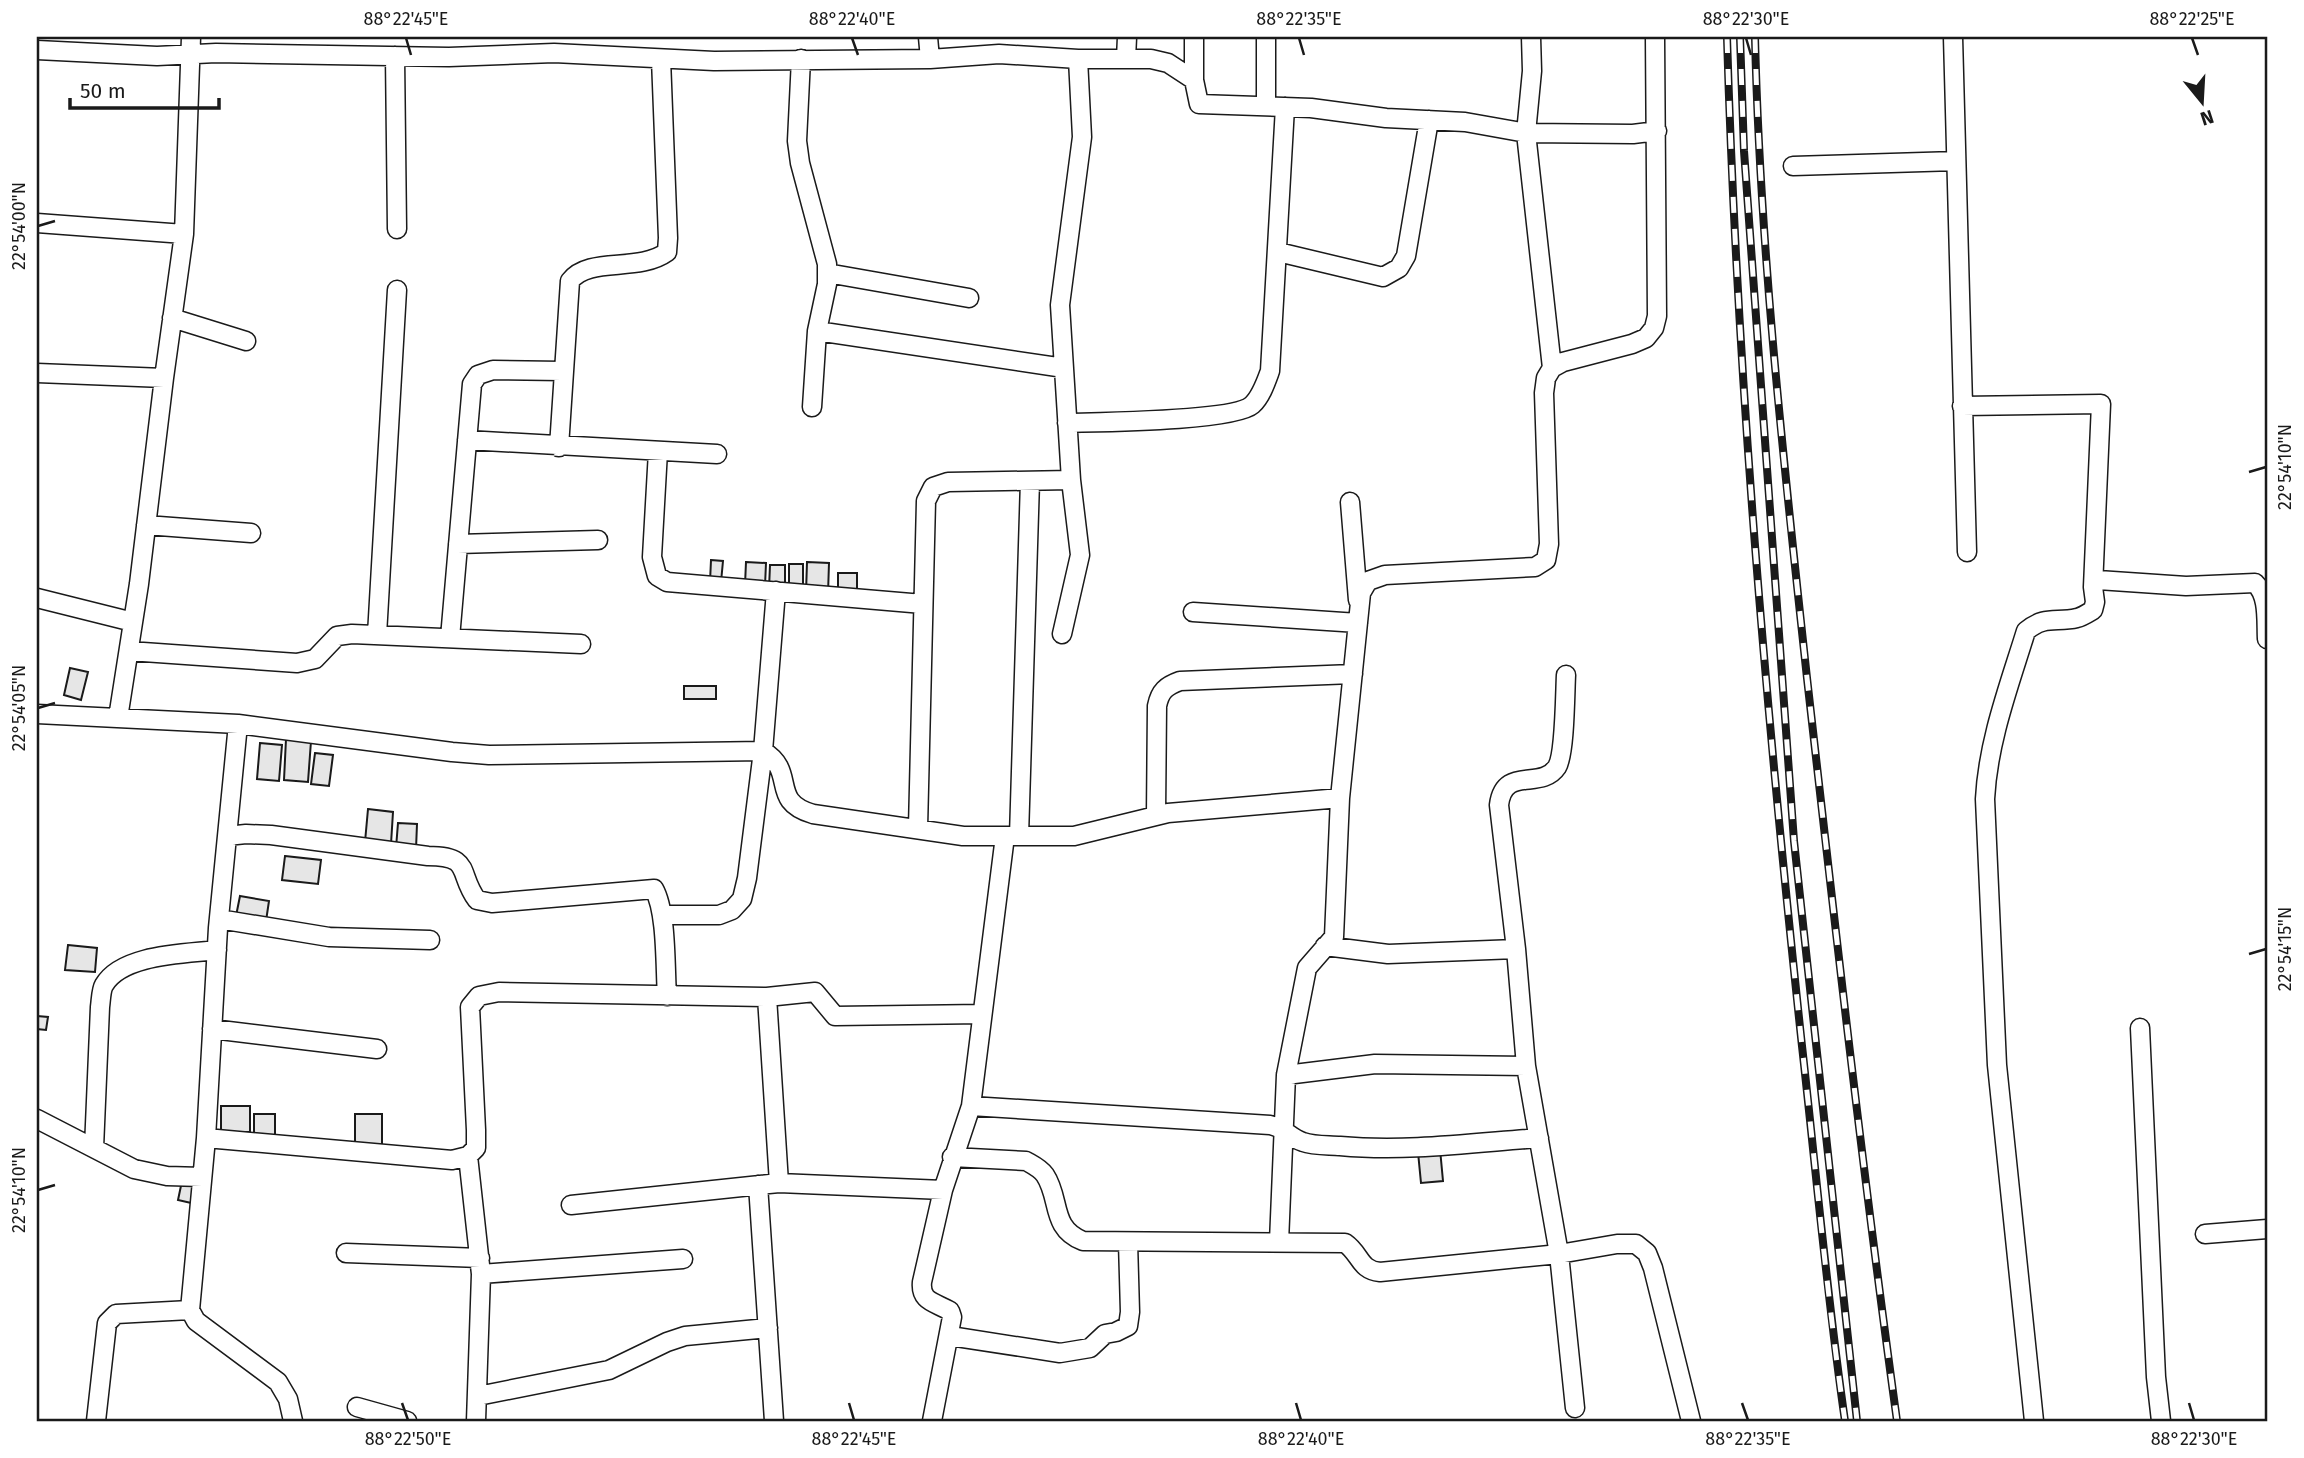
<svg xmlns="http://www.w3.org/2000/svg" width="2304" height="1458" font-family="'Fira Sans',sans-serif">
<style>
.building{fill:#e6e6e6;stroke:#1a1a1a;stroke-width:2}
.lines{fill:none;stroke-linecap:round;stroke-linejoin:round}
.minor-casing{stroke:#1a1a1a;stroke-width:21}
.minor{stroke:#fff;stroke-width:18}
.rail-casing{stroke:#1a1a1a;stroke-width:8}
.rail{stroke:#fff;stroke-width:5;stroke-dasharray:16;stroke-linecap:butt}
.ticks{fill:none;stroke:#1a1a1a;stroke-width:2.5}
.neatline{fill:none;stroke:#1a1a1a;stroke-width:2.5}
.ticks-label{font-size:18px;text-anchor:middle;fill:#1a1a1a}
</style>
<rect width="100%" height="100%" fill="#fff"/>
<!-- building -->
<path class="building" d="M 711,560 L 723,561 L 721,582 L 710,582 Z
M 746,562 L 766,563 L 765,586 L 745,585 Z
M 807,562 L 829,563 L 828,594 L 806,593 Z
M 789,564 L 803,564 L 803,591 L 789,590 Z
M 770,565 L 785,565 L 785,590 L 769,589 Z
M 838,573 L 857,573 L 857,590 L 838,591 Z
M 70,668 L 88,672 L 81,700 L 64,695 Z
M 684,686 L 716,686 L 716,699 L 684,699 Z
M 286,739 L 311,741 L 308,782 L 284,780 Z
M 260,743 L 282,745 L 279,781 L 257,779 Z
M 315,753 L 333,755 L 329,786 L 311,784 Z
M 368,809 L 393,812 L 391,844 L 365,842 Z
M 398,823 L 417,824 L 416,849 L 396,848 Z
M 285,856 L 321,860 L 318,884 L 282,880 Z
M 240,896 L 269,901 L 266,921 L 236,916 Z
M 68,945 L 97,948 L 95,972 L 65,970 Z
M 37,1016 L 48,1017 L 46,1030 L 37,1029 Z
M 221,1106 L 250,1106 L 250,1132 L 221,1132 Z
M 254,1114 L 275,1114 L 275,1138 L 254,1138 Z
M 355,1114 L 382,1114 L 382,1150 L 355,1150 Z
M 1440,1149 L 1443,1181 L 1421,1183 L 1418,1152 Z
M 182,1181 L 203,1185 L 200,1205 L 178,1200 Z"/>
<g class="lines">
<defs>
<path id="minor" d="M 928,37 L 930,59
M 1531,37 L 1532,71 L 1526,133 L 1552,368
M 1953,37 L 1967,552
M 37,50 L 157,56 L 216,53 L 449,57 L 554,53 L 714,61 L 930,59 L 999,54 L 1078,59 L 1151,59 L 1168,63 L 1194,80 L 1199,104 L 1311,108 L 1386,118 L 1465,122 L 1526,133 L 1633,134 L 1657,131
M 395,56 L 397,229
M 801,59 L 797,141 L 800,163 L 827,264 L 827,284 L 817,331 L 812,407
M 1126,59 L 1127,37
M 1194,80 L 1194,37
M 1266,106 L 1266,37
M 1793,166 L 1956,161
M 37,223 L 184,234
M 1278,252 L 1383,277 L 1399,268 L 1406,256 L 1429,120
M 827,273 L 969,298
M 172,318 L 246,341
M 817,331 L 1064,368
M 37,373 L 164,378
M 1962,406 L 2101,404 L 2093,587
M 1067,423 C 1099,422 1234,421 1252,405 C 1261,397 1266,382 1270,371 L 1285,107
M 467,440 L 717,454
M 559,447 L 570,281 C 589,256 638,273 667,252 L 668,238 L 661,59
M 658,451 L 652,557 L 657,576 L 667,582 L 923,604
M 1350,502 L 1358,600
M 146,525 L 251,533
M 458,544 L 598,540
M 37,598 L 133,622
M 1193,612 L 1358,623
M 1062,634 L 1080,555 L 1071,480 L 1060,305 L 1082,137 L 1078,59
M 377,635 L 397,290
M 450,638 L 472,384 L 478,375 L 493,370 L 562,371
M 129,651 L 297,663 L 315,659 L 337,636 L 352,634 L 581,644
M 1566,675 C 1565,693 1565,754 1557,767 C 1541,791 1504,765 1499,805 L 1516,949 L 1526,1066 L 1559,1254 L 1575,1408
M 37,714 L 238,724 L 452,752 L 489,755 L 763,751 C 798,772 768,801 813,814 L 963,836 L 1074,836 L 1168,813 L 1340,798
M 118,718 L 139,584 L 164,378 L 184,234 L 191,37
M 238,724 L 218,928 L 206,1138 L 190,1310 L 196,1321 L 278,1382 L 288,1399 L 293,1421
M 1156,815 L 1157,706 C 1160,691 1166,686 1180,681 L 1353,674
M 918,828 L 926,501 L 933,487 L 948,482 L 1071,480
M 227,836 L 246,834 L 271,835 L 428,856 C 473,856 457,873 477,900 L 492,903 L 654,889 C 667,912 665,968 667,996
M 1019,836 L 1030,481
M 662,915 L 719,915 L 732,910 L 742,899 L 747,878 L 763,751 L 776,591
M 219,919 L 329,937 L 430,940
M 1325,946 L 1388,954 L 1516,949
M 767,997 L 779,1183
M 2140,1028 L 2156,1377 L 2161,1421
M 212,1029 L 377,1049
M 1286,1075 L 1375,1064 L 1526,1066
M 971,1106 L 1270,1125 C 1285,1128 1290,1138 1303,1142 C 1314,1146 1328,1145 1340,1146 C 1406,1152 1472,1143 1539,1138
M 37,1119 L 134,1169 L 167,1176 L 202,1177
M 206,1138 L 452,1160 L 468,1156 L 476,1148 L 476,1130 L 470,1007 L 479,996 L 499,992 L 767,997 L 815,992 L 835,1016 L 982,1014
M 94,1148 L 100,1007 C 101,1000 101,990 104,985 C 122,954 185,954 217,950
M 468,1156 L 481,1274 L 476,1421
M 952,1157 L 1026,1161 C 1033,1165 1040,1168 1045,1175 C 1061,1199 1050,1228 1083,1241 L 1345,1243 C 1361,1254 1359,1270 1380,1272 L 1559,1254 L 1617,1244 L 1636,1244 L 1647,1253 L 1653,1268 L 1691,1421
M 758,1185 L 774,1421
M 571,1205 L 779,1183 L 943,1190
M 2205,1234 L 2267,1229
M 1279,1242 L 1286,1075 L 1307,968 L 1334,937 L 1340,798 L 1361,593 L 1368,581 L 1385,575 L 1535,567 L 1546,560 L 1549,544 L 1544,393 L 1546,378 L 1552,368 L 1563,362 L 1632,344 L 1646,338 L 1654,328 L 1657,316 L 1655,37
M 346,1253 L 480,1258
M 481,1274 L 683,1259
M 950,1336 L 1060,1353 L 1090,1348 L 1105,1334 L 1116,1332 L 1128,1326 L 1130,1312 L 1128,1242
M 478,1396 L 609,1370 L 667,1342 L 685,1336 L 768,1328
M 357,1407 L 407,1421
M 96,1421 L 107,1323 L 116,1314 L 190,1310
M 932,1421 L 952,1317 L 950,1311 C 935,1302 920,1302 922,1282 L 943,1190 L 971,1106 L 1005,836
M 2034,1421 L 1997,1065 L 1985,799 C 1988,741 2009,686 2026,631 C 2045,615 2056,623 2077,618 C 2082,617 2088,613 2093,610 L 2095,602 L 2093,587 L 2098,580 L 2186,586 L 2255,583 C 2269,596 2266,621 2267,639"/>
</defs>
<!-- minor casing -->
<use href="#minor" class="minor-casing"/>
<!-- minor -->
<use href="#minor" class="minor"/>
<defs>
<path id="rail" d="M 1727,37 C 1737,374 1766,711 1802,1046 C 1816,1171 1827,1297 1845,1421
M 1740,37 L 1744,151 L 1794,841 L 1857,1421
M 1755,37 C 1760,251 1784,465 1807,678 C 1835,926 1863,1174 1897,1421"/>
</defs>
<!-- rail casing -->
<use href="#rail" class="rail-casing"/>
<!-- rail -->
<use href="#rail" class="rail"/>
</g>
<!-- ticks -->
<path class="ticks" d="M 406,38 L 411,55M 852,38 L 858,55M 1299,38 L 1304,55M 1746,38 L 1751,55M 2192,38 L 2198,55M 38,226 L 55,221M 2249,472 L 2266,467M 38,708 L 55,703M 2249,954 L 2266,949M 38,1190 L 55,1185M 402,1403 L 408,1420M 849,1403 L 854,1420M 1296,1403 L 1301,1420M 1742,1403 L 1748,1420M 2189,1403 L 2194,1420"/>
<!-- border -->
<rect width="2304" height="1458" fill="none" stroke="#ffffff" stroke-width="77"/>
<!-- north arrow -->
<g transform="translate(2202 102) rotate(162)" stroke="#ffffff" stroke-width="5" paint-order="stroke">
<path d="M0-5L12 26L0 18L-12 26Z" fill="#1a1a1a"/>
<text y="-10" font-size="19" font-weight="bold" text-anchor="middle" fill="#1a1a1a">N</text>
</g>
<!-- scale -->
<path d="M70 98v10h149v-10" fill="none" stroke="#1a1a1a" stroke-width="3.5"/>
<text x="80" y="98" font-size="21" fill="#1a1a1a" stroke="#ffffff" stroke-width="5" paint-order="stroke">50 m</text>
<rect x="38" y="38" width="2228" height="1382" class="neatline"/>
<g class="ticks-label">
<text x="406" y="25">88°22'45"E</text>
<text x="852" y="25">88°22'40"E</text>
<text x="1299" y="25">88°22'35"E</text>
<text x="1746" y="25">88°22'30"E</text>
<text x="2192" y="25">88°22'25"E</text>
<text transform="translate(19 226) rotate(-90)" y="6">22°54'00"N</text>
<text transform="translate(2285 467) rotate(-90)" y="6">22°54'10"N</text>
<text transform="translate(19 708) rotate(-90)" y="6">22°54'05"N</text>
<text transform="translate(2285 949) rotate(-90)" y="6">22°54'15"N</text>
<text transform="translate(19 1190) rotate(-90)" y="6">22°54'10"N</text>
<text x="408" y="1445">88°22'50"E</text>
<text x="854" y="1445">88°22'45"E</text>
<text x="1301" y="1445">88°22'40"E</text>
<text x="1748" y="1445">88°22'35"E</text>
<text x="2194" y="1445">88°22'30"E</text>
</g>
</svg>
